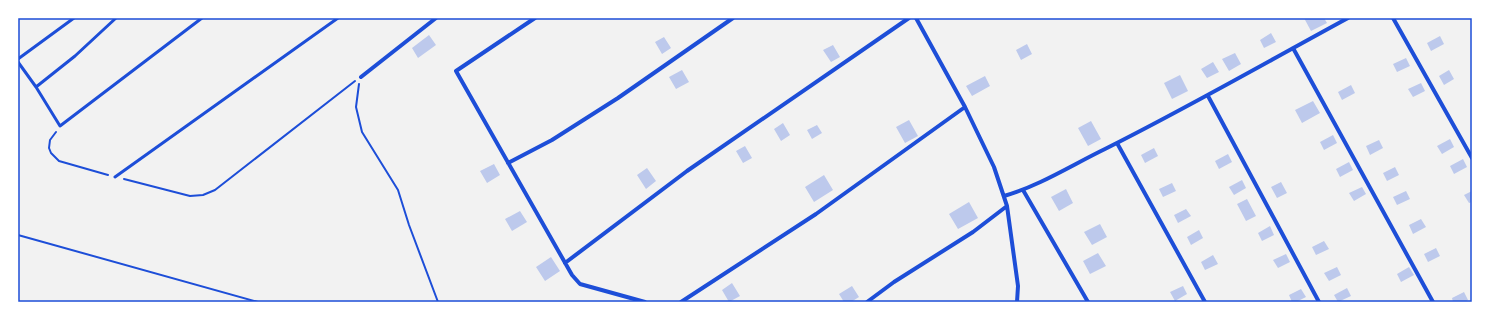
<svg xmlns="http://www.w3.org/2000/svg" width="1490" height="320" font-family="Roboto,sans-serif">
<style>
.building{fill:#bdc9ec}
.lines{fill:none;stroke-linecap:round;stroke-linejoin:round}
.path{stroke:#1d4ed8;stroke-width:2}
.service{stroke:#1d4ed8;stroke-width:3}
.minor{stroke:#1d4ed8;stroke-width:4}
.neatline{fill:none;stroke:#1d4ed8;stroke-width:1.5}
</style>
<rect width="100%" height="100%" fill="#f2f2f2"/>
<!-- building -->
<path class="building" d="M 1304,18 L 1324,18 L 1327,23 L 1311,31 Z
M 1271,33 L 1276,42 L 1264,48 L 1260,40 Z
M 429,35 L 436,45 L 418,58 L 412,48 Z
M 1440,36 L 1444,44 L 1431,51 L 1427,43 Z
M 664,37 L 671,48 L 662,54 L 655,42 Z
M 1027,44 L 1032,54 L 1021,60 L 1016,50 Z
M 833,45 L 840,57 L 831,62 L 823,50 Z
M 1235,53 L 1241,64 L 1229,71 L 1222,59 Z
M 1406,58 L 1410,66 L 1397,72 L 1393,64 Z
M 1213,62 L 1219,72 L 1207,78 L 1201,69 Z
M 682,70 L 689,82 L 676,89 L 669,77 Z
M 1449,70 L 1454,79 L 1444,85 L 1439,76 Z
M 1180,75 L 1188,91 L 1172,99 L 1164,83 Z
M 985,76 L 990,86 L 972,96 L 966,86 Z
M 1421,83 L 1425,91 L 1413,97 L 1408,89 Z
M 1351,85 L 1355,93 L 1342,100 L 1338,92 Z
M 1313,101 L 1320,113 L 1302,123 L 1295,110 Z
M 909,120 L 918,136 L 905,143 L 896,127 Z
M 1091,121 L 1101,139 L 1088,146 L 1078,128 Z
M 783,123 L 790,135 L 781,141 L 774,129 Z
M 817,125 L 822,133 L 812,139 L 807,130 Z
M 1333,135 L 1337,143 L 1324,150 L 1320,142 Z
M 1450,139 L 1454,147 L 1442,154 L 1437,146 Z
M 1379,140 L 1383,148 L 1370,155 L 1366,146 Z
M 745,146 L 752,158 L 743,163 L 736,151 Z
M 1154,148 L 1158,156 L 1145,163 L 1141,155 Z
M 1228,154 L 1232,162 L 1219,169 L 1215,161 Z
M 1463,159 L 1467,167 L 1454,174 L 1450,166 Z
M 1349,162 L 1353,170 L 1340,177 L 1336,169 Z
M 494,164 L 500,175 L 487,183 L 480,171 Z
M 1395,167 L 1399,175 L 1387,181 L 1383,173 Z
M 647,168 L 656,181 L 646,189 L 637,175 Z
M 824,175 L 833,190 L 814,202 L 805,187 Z
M 1242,180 L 1246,188 L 1234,195 L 1229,187 Z
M 1281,182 L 1287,193 L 1277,198 L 1271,187 Z
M 1172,183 L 1176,191 L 1163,197 L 1159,189 Z
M 1362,187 L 1366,194 L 1354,201 L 1349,193 Z
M 1066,189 L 1073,203 L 1059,211 L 1051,197 Z
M 1406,191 L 1410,199 L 1397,205 L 1393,197 Z
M 1472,191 L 1472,202 L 1469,203 L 1464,195 Z
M 1247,199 L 1256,216 L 1246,221 L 1237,204 Z
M 969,202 L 978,218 L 958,229 L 949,214 Z
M 1186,209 L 1191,216 L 1178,223 L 1174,215 Z
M 520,211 L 527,222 L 512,231 L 505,219 Z
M 1421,219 L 1426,227 L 1413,234 L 1409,225 Z
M 1100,224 L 1107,237 L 1092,245 L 1084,232 Z
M 1270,226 L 1274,235 L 1262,241 L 1258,233 Z
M 1199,230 L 1203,238 L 1191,245 L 1187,237 Z
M 1324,241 L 1329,249 L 1316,255 L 1312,247 Z
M 1436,248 L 1440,256 L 1428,262 L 1424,254 Z
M 1098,253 L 1106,266 L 1090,274 L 1083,261 Z
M 1286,254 L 1290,262 L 1278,268 L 1273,260 Z
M 1213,255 L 1218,264 L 1205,270 L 1201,262 Z
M 551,257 L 560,271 L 545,281 L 536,267 Z
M 1337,267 L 1341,275 L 1329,281 L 1324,273 Z
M 1409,267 L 1414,275 L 1401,282 L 1397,274 Z
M 732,283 L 740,296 L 729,302 L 722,290 Z
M 852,286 L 859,297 L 851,302 L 844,302 L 839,294 Z
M 1183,286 L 1187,294 L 1175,301 L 1170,292 Z
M 1347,288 L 1351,296 L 1338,302 L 1334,295 Z
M 1301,289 L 1306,297 L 1296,302 L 1292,302 L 1289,295 Z
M 1464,292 L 1468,300 L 1465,302 L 1453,302 L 1452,298 Z"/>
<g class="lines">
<!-- path -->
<path class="path" d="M 359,84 L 356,107 L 362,132 L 398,190 L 409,225 L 438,302
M 56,132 L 50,140 L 49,148 L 51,153 L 59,161 L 108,175
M 124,179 L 190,196 L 203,195 L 215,190 L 355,81
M 18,235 L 258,302"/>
<!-- service -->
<path class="service" d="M 18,59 L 74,18
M 18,62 L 36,87 L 60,126 L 202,18
M 36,87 L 75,56 L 116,18
M 115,177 L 338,18"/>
<!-- minor -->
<path class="minor" d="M 535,18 L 456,71 L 572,275 L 580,284 L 645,302
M 916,18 L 965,107 L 994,167 L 1007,206 L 1018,286 L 1017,302
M 1393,18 L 1472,158
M 1293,48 L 1433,302
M 361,77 L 436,18
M 1208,96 L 1319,302
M 1117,143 L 1205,302
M 508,163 L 552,140 L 618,98 L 733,18
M 1023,190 L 1088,302
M 1004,196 C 1039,186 1072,165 1105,149 C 1187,108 1267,62 1348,18
M 565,263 L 687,171 L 909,18
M 681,302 L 816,214 L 965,107
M 867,302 L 894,282 L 973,232 L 1007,206"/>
</g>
<!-- border -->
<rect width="1490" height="320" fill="none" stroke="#ffffff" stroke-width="38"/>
<rect x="19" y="19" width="1452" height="282" class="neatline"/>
</svg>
